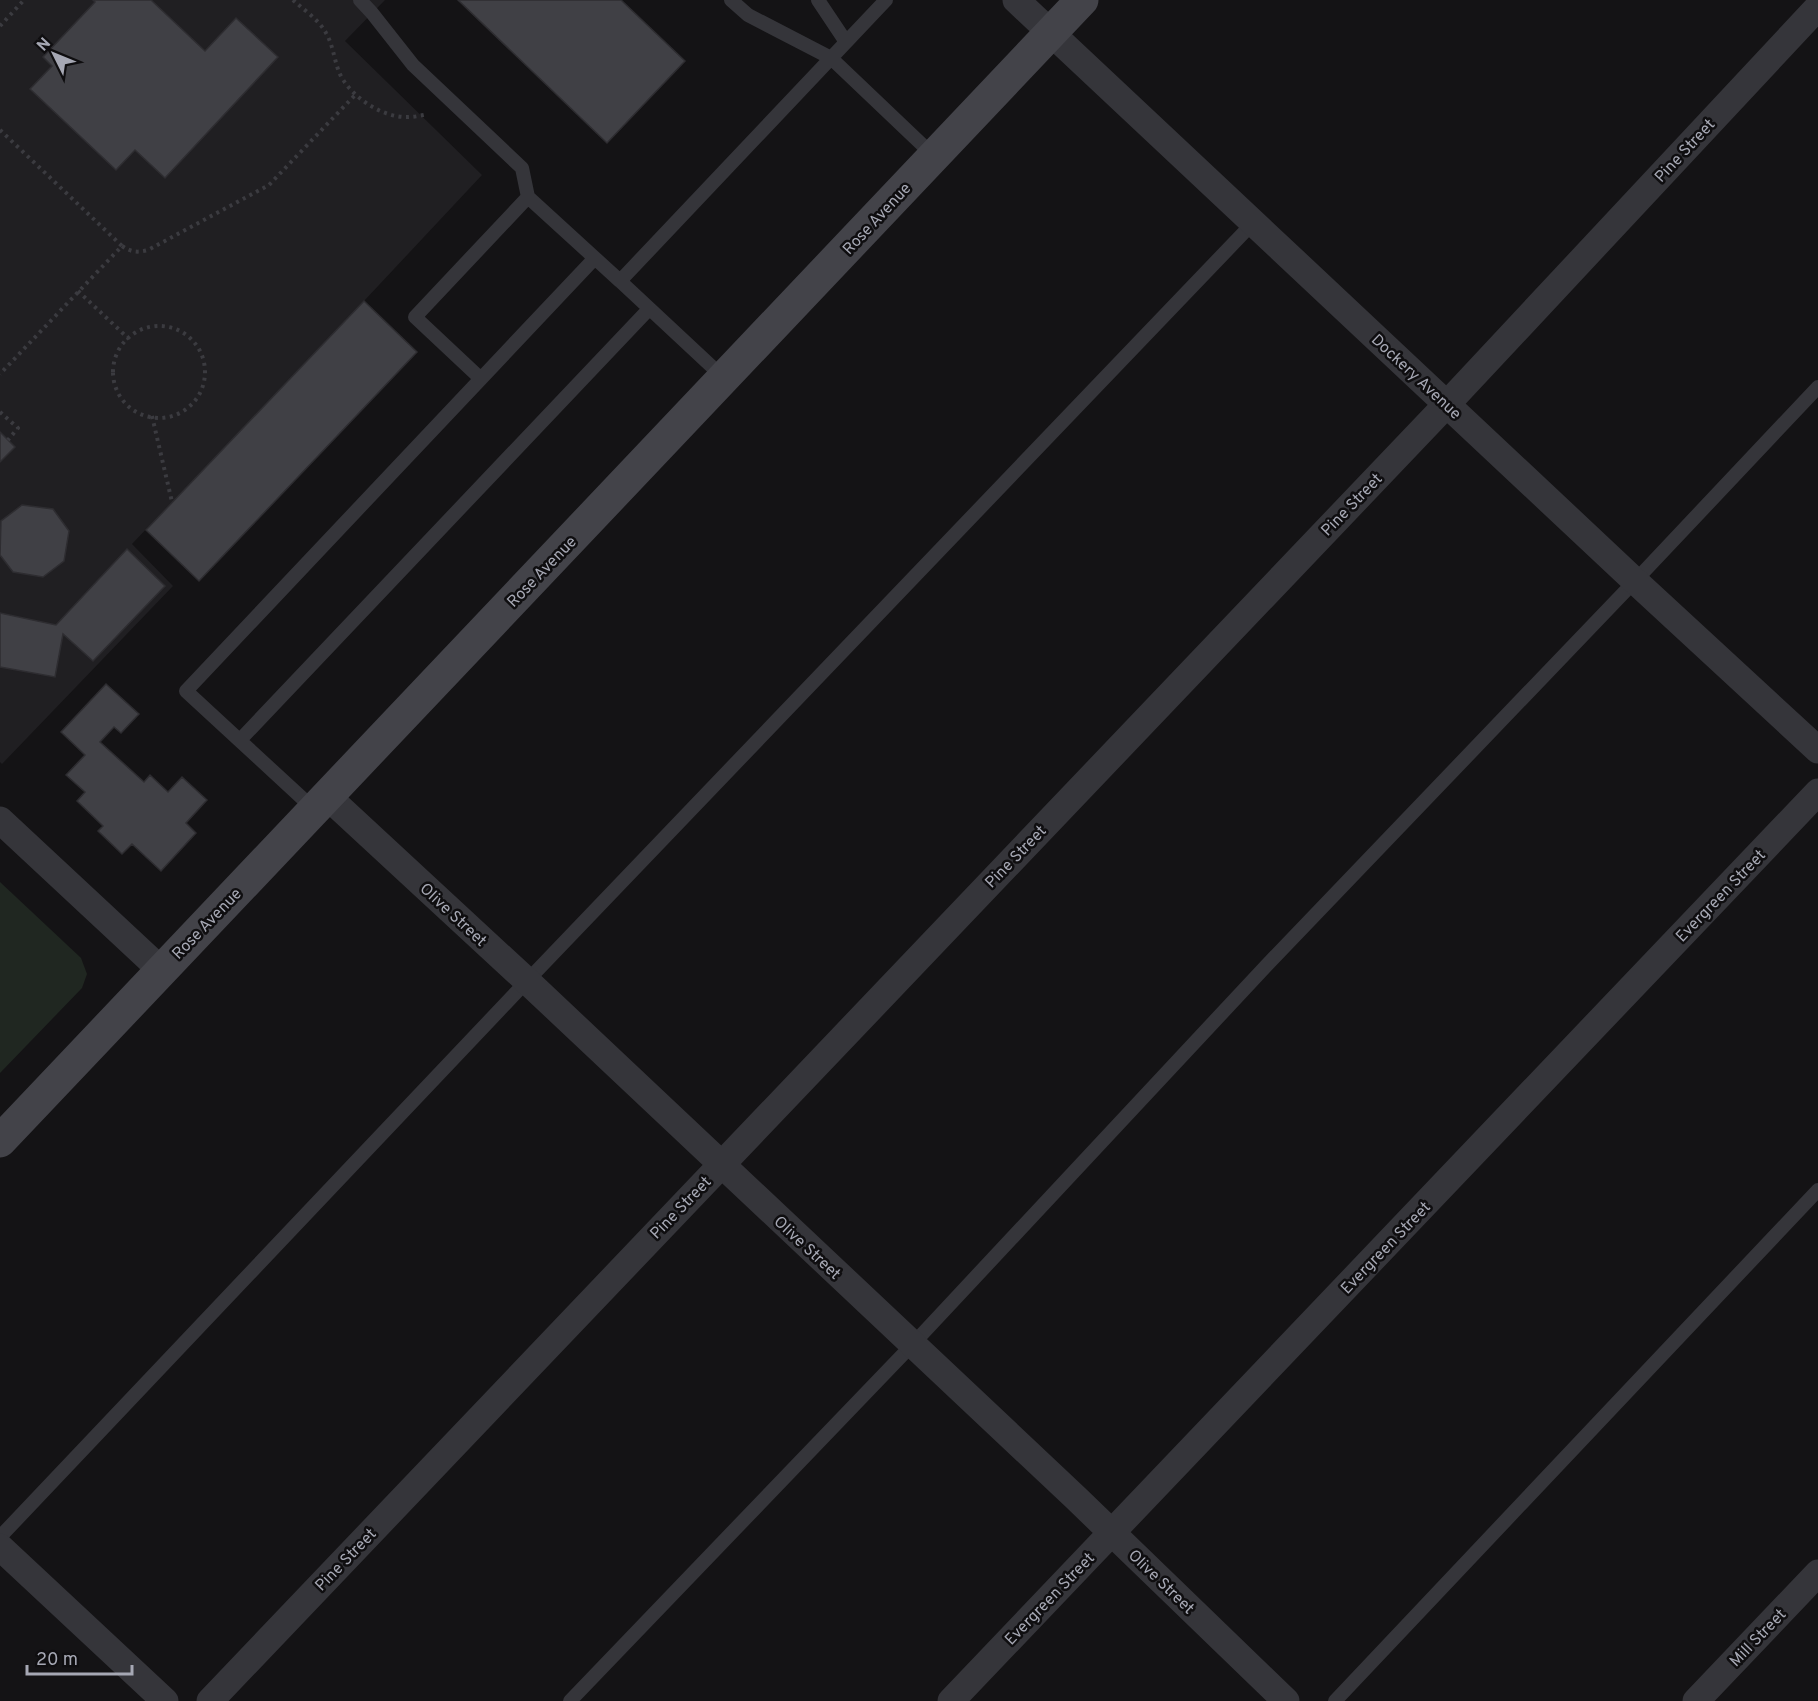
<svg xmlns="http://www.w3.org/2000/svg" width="1818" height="1701" font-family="Overpass,sans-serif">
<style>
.built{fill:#201f22}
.green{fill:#202721}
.building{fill:#404045;stroke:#2e2d31;stroke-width:1.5}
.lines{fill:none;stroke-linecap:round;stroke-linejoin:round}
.path{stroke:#3b3b40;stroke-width:4;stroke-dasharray:3 4.5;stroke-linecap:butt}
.lane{stroke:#35353a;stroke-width:14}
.street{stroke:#35353a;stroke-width:27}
.secondary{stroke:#434349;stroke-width:33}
.labels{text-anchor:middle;stroke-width:5;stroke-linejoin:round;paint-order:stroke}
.street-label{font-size:16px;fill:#a6a8b4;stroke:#0f0e10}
</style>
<rect width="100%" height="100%" fill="#141315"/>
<!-- built -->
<path class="built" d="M 0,0 L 385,0 L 345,41 L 482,175 L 364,301 L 132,544 L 173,586 L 2,764 L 0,762 Z"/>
<!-- green -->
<path class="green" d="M 0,882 L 81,958 L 87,974 L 82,988 L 0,1073 Z"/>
<!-- building -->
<path class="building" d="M 93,0 L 151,0 L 205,51 L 236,18 L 278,57 L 165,178 L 135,150 L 116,170 L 30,89 L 52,66 L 43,57 L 95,2 Z
M 458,0 L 621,0 L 685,61 L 607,143 Z
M 364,301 L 417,352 L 199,581 L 146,530 Z
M 0,432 L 15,447 L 0,462 Z
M 22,505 L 53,509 L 69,531 L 64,561 L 43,577 L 13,572 L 0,555 L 1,521 Z
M 127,549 L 165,586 L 93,661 L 63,634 L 55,677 L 0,667 L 0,613 L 56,625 Z
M 106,684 L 139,714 L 121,733 L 114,727 L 100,742 L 144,782 L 150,775 L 168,792 L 182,777 L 207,800 L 186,823 L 196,833 L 161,871 L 132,844 L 122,854 L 98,831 L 103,826 L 77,801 L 85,792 L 66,775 L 85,755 L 61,732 Z"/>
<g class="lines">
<!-- path -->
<path class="path" d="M 293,0 C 304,10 319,20 326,33 C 333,45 334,59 339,72 C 349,96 383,119 410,117 C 416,117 422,115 428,114
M 0,26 L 24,0
M 0,130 L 122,246 L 0,374
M 122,246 C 131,252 137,253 148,250 L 269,185 L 356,94
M 78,291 L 129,339
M113 372a46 46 0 1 1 92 0a46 46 0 1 1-92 0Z
M 0,412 L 18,428 L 8,440
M 152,416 L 172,502"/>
<!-- lane -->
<path class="lane" d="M 360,0 L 372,13 L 413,65 L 522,168 L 528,197 L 620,281 L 886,0
M 731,0 L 748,15 L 831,58 L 934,156
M 818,0 L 846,42
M 620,281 L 724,378
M 480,378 L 415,317 L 528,197
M 240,740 L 649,309
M 315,810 L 186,691 L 594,259
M 0,1537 L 527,981 L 1253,223
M 570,1701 L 912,1345 L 1266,966 L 1635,581 L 1818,387
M 1335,1701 L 1818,1190"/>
<!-- street -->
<path class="street" d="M 1016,0 L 1635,581 L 1818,750
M 327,796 L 527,981 L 1076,1498 L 1286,1701
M 0,820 L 161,970
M 0,1547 L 165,1701
M 210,1701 L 1447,404 L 1818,7
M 951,1701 L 1818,792
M 1696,1701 L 1818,1573"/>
<!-- secondary -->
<path class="secondary" d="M 0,1141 L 1082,0"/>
</g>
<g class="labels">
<!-- street labels -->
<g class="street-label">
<text transform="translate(1684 150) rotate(-47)" y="6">Pine Street</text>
<text transform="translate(876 218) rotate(-47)" y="6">Rose Avenue</text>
<text transform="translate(1417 376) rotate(43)" y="6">Dockery Avenue</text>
<text transform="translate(1351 504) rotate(-46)" y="6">Pine Street</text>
<text transform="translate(541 571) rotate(-46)" y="6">Rose Avenue</text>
<text transform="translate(1015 856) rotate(-46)" y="6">Pine Street</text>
<text transform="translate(1720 895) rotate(-46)" y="6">Evergreen Street</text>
<text transform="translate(454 914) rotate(43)" y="6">Olive Street</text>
<text transform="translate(206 923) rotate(-46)" y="6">Rose Avenue</text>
<text transform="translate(680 1207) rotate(-46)" y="6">Pine Street</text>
<text transform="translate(808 1247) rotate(43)" y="6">Olive Street</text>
<text transform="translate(1385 1247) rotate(-46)" y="6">Evergreen Street</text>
<text transform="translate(345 1559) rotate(-46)" y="6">Pine Street</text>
<text transform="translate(1162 1581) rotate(44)" y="6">Olive Street</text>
<text transform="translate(1049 1598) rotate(-46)" y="6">Evergreen Street</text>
<text transform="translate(1757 1637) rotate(-46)" y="6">Mill Street</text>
</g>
</g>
<!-- north arrow -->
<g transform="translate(54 54) rotate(313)" stroke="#0f0e10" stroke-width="4.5" paint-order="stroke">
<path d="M0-4.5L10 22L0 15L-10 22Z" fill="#a6a8b4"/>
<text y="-9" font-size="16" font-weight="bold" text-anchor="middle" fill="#a6a8b4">N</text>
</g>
<!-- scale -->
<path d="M27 1665v9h105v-9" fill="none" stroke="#a6a8b4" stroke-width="3"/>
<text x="36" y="1665" font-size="18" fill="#a6a8b4" stroke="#0f0e10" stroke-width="4.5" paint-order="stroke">20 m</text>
</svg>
